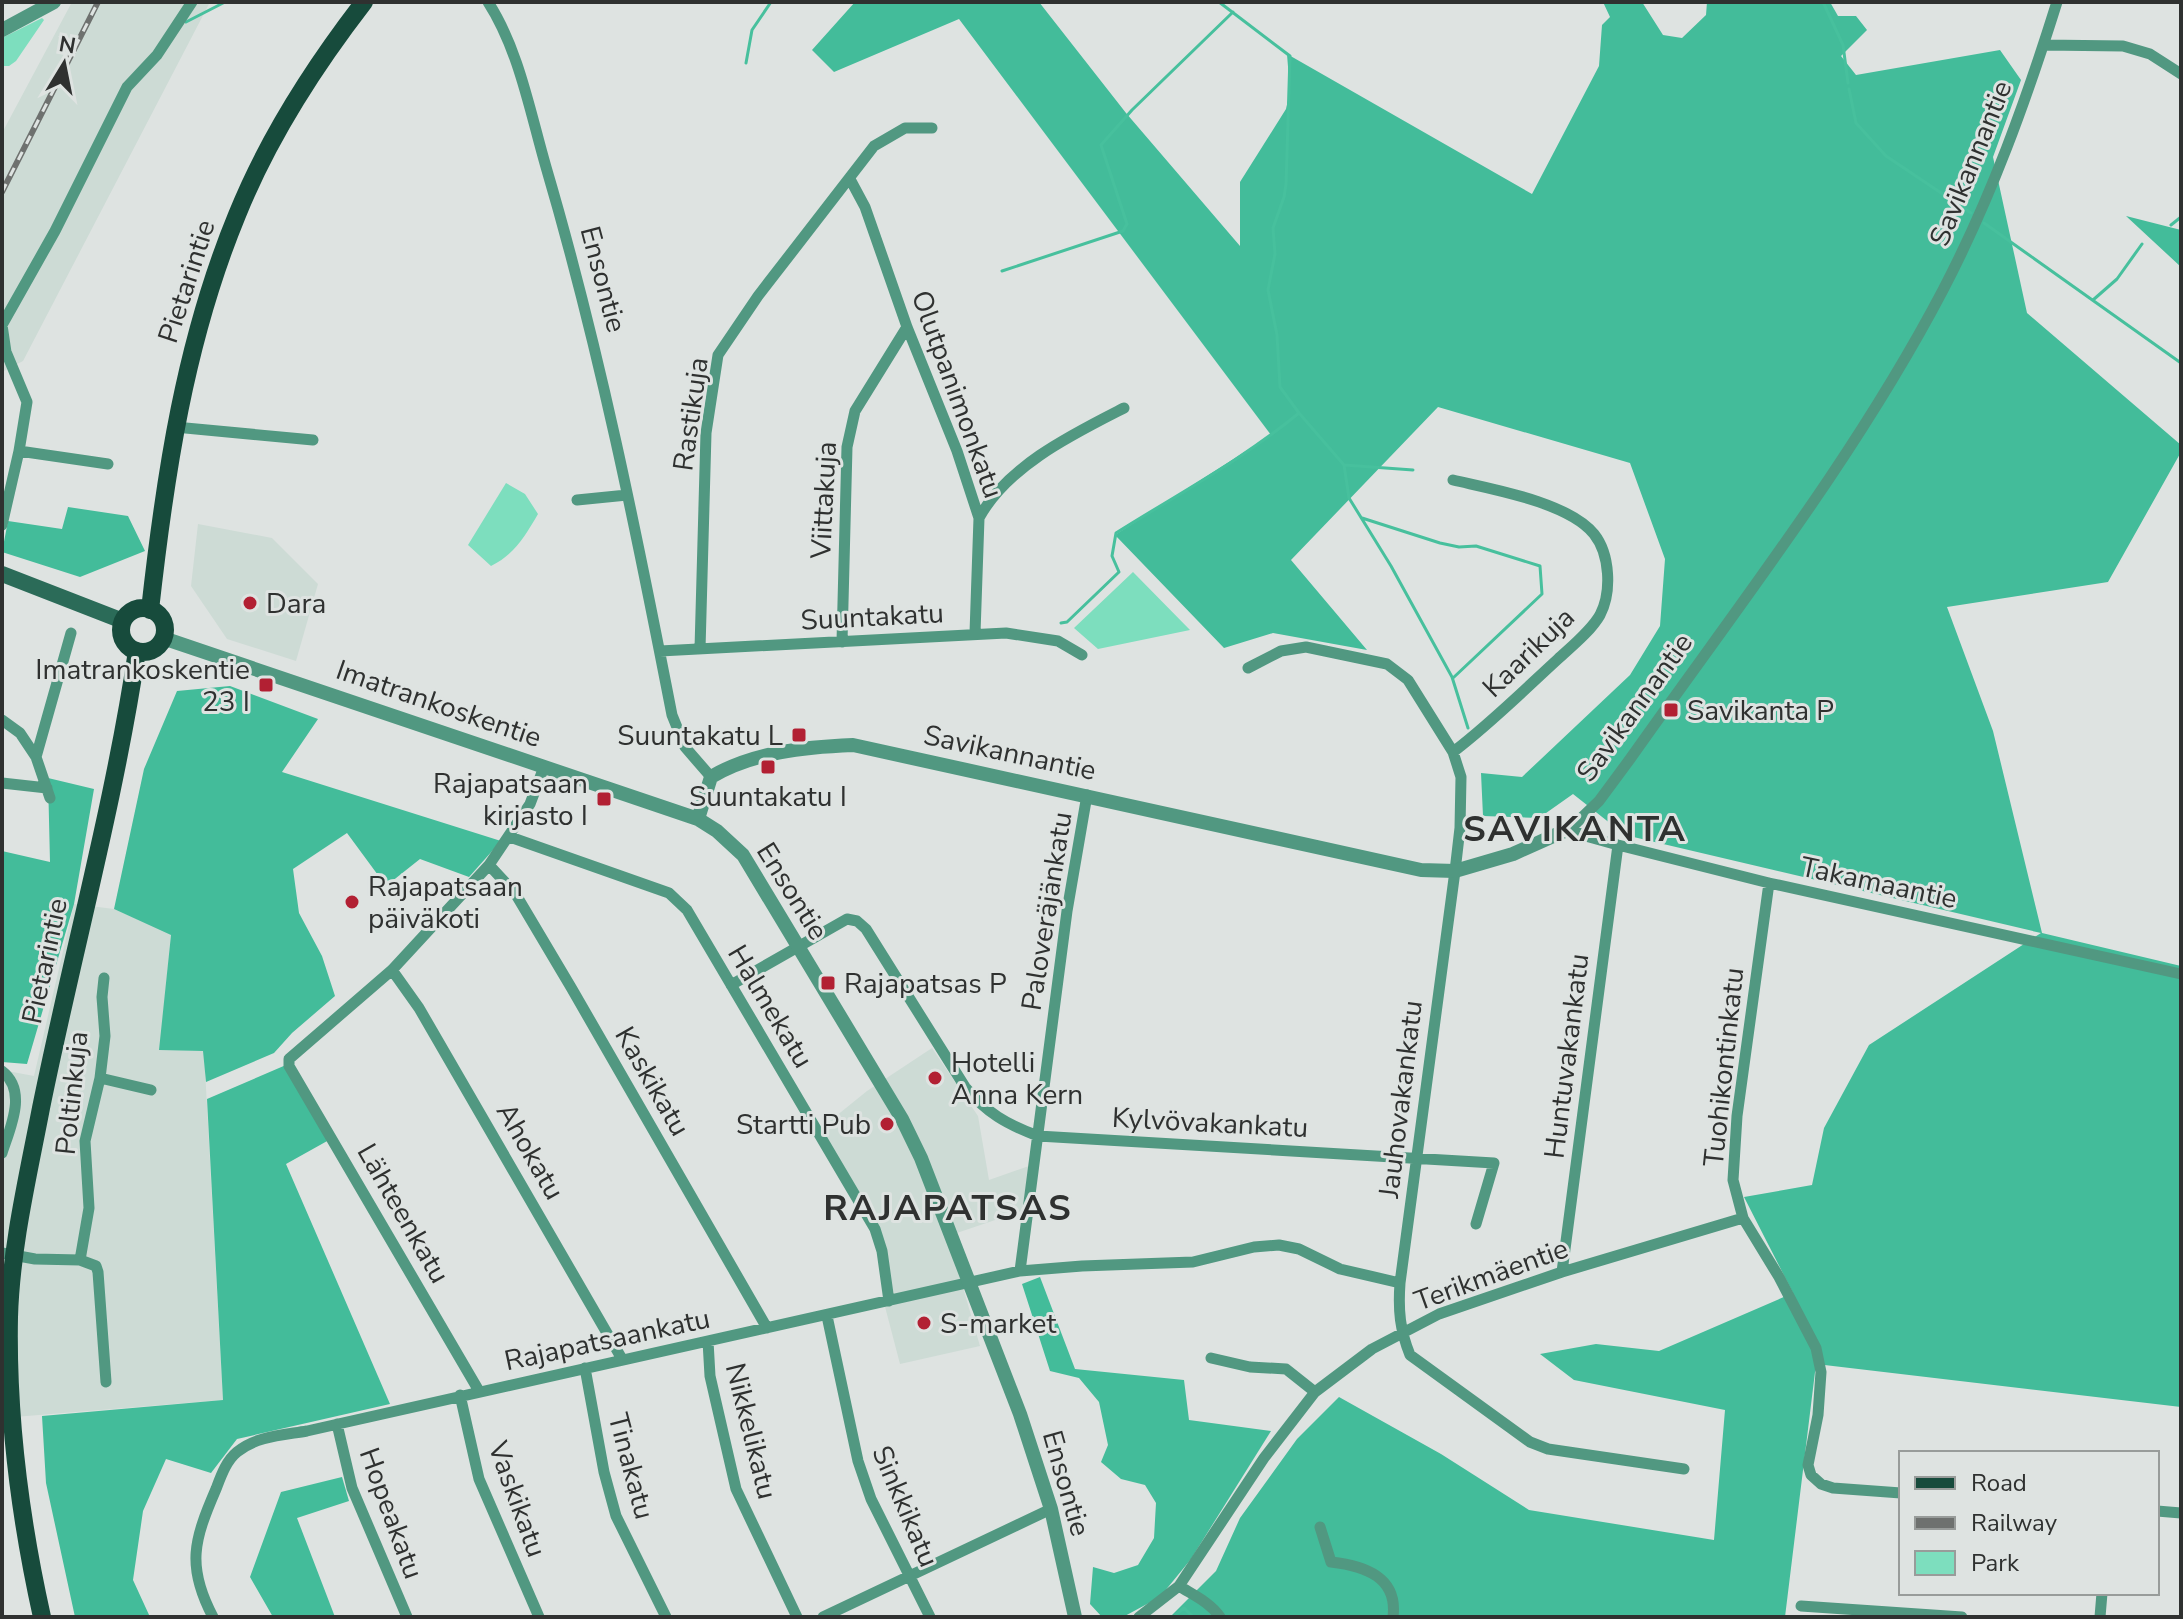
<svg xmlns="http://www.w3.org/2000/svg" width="2183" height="1619" font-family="'Nunito Sans',sans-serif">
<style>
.built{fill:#cddbd5}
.green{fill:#7ddebe}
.forest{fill:#43bc9a}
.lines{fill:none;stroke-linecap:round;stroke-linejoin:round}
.stream{stroke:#47c09d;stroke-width:3}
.minor{stroke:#519881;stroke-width:11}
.tertiary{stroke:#519881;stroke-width:14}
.secondary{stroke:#2b6b58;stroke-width:16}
.primary{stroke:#174b3c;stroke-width:18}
.rail-casing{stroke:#6e716f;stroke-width:6}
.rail{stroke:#dee3e1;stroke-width:3;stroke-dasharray:9;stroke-linecap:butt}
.poi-dot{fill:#b22033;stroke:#dee3e1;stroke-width:3}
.labels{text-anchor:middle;stroke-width:6;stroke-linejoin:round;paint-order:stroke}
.street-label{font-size:28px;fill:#2f3130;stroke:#dee3e1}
.poi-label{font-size:28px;fill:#2f3130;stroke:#dee3e1;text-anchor:start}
.district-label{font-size:36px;font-weight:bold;letter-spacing:2px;fill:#2f3130;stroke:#dee3e1}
</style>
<rect width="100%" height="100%" fill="#dee3e1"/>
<!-- built -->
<path class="built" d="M 72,2 L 210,2 L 23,361 L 2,372 L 2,133 Z
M 198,524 L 272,538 L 318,584 L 296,661 L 227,639 L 191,586 Z
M 74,904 L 114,909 L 171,934 L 160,1049 L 204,1051 L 223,1400 L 2,1418 L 2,1070 L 34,1076 Z
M 932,1048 L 978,1116 L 989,1180 L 1029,1166 L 1022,1211 L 948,1236 L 980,1346 L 900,1364 L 883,1299 L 894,1294 L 876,1222 L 820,1129 L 867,1091 Z"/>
<!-- green -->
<path class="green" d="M 42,18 L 44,20 L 16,61 L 9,66 L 2,66 L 2,38 Z
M 506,483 L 525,494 L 538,514 C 525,536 515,554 491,566 L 468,545 Z
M 1133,572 L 1190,630 L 1098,649 L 1074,628 Z"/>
<!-- forest -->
<path class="forest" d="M 855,2 L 1039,2 L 1126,113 L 1240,246 L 1240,182 L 1286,109 L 1290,92 L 1287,54 L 1532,194 L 1599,66 L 1602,25 L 1610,17 L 1603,2 L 1642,2 L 1663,35 L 1682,38 L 1706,15 L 1707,2 L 1830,2 L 1838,16 L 1856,16 L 1867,30 L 1841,56 L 1856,75 L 2000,50 L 2021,80 L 1993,157 L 2027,313 L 2181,445 L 2181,452 L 2108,582 L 1947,607 L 1993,731 L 2042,933 L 2181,966 L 2181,1407 L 1816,1364 L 1785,1617 L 1170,1617 L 1216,1571 L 1240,1518 L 1297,1439 L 1339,1397 L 1441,1454 L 1529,1510 L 1714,1540 L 1725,1410 L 1574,1380 L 1540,1354 L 1596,1344 L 1659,1351 L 1793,1293 L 1744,1197 L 1812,1185 L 1824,1128 L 1869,1045 L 2041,933 L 1625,835 L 1573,794 L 1539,818 L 1483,816 L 1481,773 L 1522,777 L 1630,675 L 1660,626 L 1665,559 L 1630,463 L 1438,407 L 1291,560 L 1367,650 L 1273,633 L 1224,648 L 1115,535 L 1271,435 L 959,19 L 834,72 L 812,50 Z
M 2126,216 L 2181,230 L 2181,267 Z
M 68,507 L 128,516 L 145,551 L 80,577 L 2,552 L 8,521 L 62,529 Z
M 230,686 L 318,719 L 282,772 L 501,841 L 469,877 L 420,859 L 386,886 L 347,833 L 293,869 L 299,913 L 322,956 L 335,996 L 292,1033 L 274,1053 L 206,1082 L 203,1051 L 159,1050 L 171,935 L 114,909 L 144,769 L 177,691 Z
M 48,778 L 94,789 L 74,904 L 27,1064 L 2,1062 L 2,851 L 50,862 Z
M 286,1065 L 329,1140 L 286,1164 L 390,1404 L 237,1439 L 211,1473 L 166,1459 L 143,1511 L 133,1580 L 150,1617 L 75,1617 L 46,1483 L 42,1416 L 223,1400 L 207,1099 Z
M 1040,1277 L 1075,1369 L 1184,1380 L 1189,1420 L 1271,1431 L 1191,1559 L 1160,1597 L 1123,1617 L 1102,1617 L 1090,1604 L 1093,1567 L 1114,1573 L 1138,1565 L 1154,1538 L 1156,1503 L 1145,1485 L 1121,1479 L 1101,1462 L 1108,1445 L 1099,1402 L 1079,1378 L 1050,1371 L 1022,1284 Z
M 342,1477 L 349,1501 L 297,1518 L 335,1617 L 273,1617 L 250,1577 L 281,1492 Z"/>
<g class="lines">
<!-- stream -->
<path class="stream" d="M 1219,2 L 1290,56 L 1286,184 L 1284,197 L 1273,228 L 1275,254 L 1268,290 L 1277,335 L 1280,387 L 1299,413 L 1344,465 L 1349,498 L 1391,566 L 1452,677 L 1468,728
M 1823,2 L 1843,45 L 1848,83
M 186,22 L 225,2
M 746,63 L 752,30 L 771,2
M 1849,89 L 1856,123 L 1886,156 L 1971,213
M 1984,223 L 2181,363
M 2171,225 L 2181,217
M 1002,271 L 1123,231 L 1127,224 L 1101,145 L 1132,110 L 1233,12
M 2093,300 L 2117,279 L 2142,244
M 1344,465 L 1413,470
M 1362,518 L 1440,543 L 1459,547 L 1476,546 L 1540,566 L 1542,594 L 1453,678
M 1061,623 L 1067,622 L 1119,572 L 1112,556 L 1116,533 C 1178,494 1242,460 1299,413
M 1173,1617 L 1184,1608 L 1193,1617"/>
<!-- minor -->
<path class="minor" d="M 488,2 C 519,50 530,112 546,167 C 599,347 636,530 672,715 L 685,747 L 711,777
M 2057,2 C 2026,101 1991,198 1943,290 C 1856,456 1738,606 1630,759 L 1599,801 L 1571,828 L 1582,835 L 1618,845 L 1769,883 L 2181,974
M 2044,45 L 2123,46 L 2150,54 L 2181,74
M 850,179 L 865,207 L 907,327 L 957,451 L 979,518 L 975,633
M 175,427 L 313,440
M 19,451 L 27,402 L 6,352 L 2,325 L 55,231 L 127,87 L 157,55 L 192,2
M 577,500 L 627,495
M 979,518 C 1007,466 1073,434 1124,408
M 2,525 L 19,451 L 108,464
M 842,642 L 847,447 L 855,411 L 907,327
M 700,649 L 706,433 L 718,355 L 758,296 L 874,146 L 905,128 L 932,128
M 660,651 L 1006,633 L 1058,641 L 1082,655
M 1248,668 L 1281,651 L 1306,647 L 1387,664 L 1408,680 L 1453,752 L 1461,777 L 1460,828 L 1455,871 L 1400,1283 C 1398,1311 1400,1330 1410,1355 L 1530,1442 L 1548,1449 L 1684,1469
M 2,720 L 20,733 L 36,757
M 1453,752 C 1490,724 1523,691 1558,659 C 1571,647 1591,631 1600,615 C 1612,592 1610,554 1594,534 C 1568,502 1491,489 1453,480
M 2,783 L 47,788
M 50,798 L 36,757 L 71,633
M 510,837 L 669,893 L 687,910 L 875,1229 L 882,1251 L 889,1301
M 489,865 L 515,893 L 572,989 L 767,1328
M 1769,883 L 1737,1116 L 1733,1180 L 1743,1218 L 1779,1277 L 1816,1348 L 1821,1372 L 1818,1415 L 1808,1465 L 1811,1475 L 1821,1484 L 1833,1488 L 1901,1493
M 392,970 L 419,1008 L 622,1359
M 104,978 L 102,997 L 105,1036 L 100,1078 L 85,1141 L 89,1208 L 80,1260 L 96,1266 L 98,1272 L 106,1382
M 731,985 L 847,919 L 857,921 L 866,929 L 965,1087 C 987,1113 1006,1124 1038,1136 L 1494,1163 L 1476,1224
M 2,1071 C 28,1091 10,1128 2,1153
M 100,1078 L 151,1090
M 2,1253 L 35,1259 L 80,1260
M 1020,1271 L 1067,911 L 1087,795
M 1562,1272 L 1618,845
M 827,1316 L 858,1461 L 871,1499 L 930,1617
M 708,1341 L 710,1376 L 736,1489 L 797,1617
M 1211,1358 L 1250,1367 L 1286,1369 L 1315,1392
M 585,1368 L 604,1472 L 616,1516 L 666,1617
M 479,1391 L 289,1066 L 289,1059 L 392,970 L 489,865 L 530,804 L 544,767
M 460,1395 L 479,1479 L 539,1617
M 337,1424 L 352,1488 L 407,1617
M 2157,1511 L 2181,1513
M 1320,1527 L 1331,1562 C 1365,1566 1398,1577 1393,1617
M 1179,1586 C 1193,1595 1211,1603 1220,1617
M 1801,1606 L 1962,1617
M 213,1617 C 186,1566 194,1540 216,1489 C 221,1476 226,1461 237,1452 C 256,1436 284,1435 307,1431 L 1020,1271 L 1082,1266 L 1193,1262 L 1254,1247 L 1279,1245 L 1299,1249 L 1340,1269 L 1400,1283
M 823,1617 L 1051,1509
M 1139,1617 L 1179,1586 L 1264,1458 L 1315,1392 L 1372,1349 L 1439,1314 L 1562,1272 L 1743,1218
M 2100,1617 L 2102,1593"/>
<!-- tertiary -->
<path class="tertiary" d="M 2,30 L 54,2
M 163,638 L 698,819 L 717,831 L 743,855 L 902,1119 L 921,1158 L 1020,1414 L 1051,1509 L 1075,1617
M 698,819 L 711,777 C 753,752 805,747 853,745 L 1421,870 L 1455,871 L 1513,854 L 1571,828"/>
<!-- secondary -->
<path class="secondary" d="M 2,574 L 123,621"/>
<!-- primary -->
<path class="primary" d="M121 630a22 22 0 1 1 44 0a22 22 0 1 1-44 0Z
M 150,610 C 165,475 185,341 237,215 C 268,138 313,68 364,2
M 42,1617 C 20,1518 7,1419 9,1317 C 11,1247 28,1176 41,1108 C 72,955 114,805 137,651"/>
<defs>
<path id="rail" d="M 2,192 L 98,2"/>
</defs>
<!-- rail casing -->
<use href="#rail" class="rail-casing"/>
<!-- rail -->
<use href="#rail" class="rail"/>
</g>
<!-- markers -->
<g class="poi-dot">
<circle cx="250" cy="603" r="8"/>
<rect x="258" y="677" width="16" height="16" rx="4"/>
<rect x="1663" y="702" width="16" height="16" rx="4"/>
<rect x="791" y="727" width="16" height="16" rx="4"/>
<rect x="760" y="759" width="16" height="16" rx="4"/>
<rect x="596" y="791" width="16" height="16" rx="4"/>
<circle cx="352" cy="902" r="8"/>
<rect x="820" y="975" width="16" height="16" rx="4"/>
<circle cx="935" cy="1078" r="8"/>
<circle cx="887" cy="1124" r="8"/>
<circle cx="924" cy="1323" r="8"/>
</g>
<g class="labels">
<!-- street labels -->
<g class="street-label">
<text transform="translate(1970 163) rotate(-68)" y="10">Savikannantie</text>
<text transform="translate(604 279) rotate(75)" y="10">Ensontie</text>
<text transform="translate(186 281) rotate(-72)" y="10">Pietarintie</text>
<text transform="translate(958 394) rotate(70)" y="10">Olutpanimonkatu</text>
<text transform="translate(690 414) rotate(-82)" y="10">Rastikuja</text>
<text transform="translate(823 500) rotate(-87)" y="10">Viittakuja</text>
<text transform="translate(872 616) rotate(-3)" y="10">Suuntakatu</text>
<text transform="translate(1528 652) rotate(-44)" y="10">Kaarikuja</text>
<text transform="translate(439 703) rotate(19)" y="10">Imatrankoskentie</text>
<text transform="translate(1634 707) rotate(-54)" y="10">Savikannantie</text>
<text transform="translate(1010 752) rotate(12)" y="10">Savikannantie</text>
<text transform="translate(1879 882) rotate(12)" y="10">Takamaantie</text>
<text transform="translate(793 891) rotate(58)" y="10">Ensontie</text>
<text transform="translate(1046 911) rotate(-81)" y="10">Paloveräjänkatu</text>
<text transform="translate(44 961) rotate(-78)" y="10">Pietarintie</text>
<text transform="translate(771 1006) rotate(59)" y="10">Halmekatu</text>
<text transform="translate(1566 1056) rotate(-83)" y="10">Huntuvakankatu</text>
<text transform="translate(1723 1067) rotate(-84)" y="10">Tuohikontinkatu</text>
<text transform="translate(653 1081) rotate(60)" y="10">Kaskikatu</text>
<text transform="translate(71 1093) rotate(-84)" y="10">Poltinkuja</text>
<text transform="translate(1400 1099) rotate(-83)" y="10">Jauhovakankatu</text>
<text transform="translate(1210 1122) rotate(3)" y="10">Kylvövakankatu</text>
<text transform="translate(531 1151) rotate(60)" y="10">Ahokatu</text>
<text transform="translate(404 1213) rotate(60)" y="10">Lähteenkatu</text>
<text transform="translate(1491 1274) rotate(-20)" y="10">Terikmäentie</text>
<text transform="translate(607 1339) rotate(-12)" y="10">Rajapatsaankatu</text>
<text transform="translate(752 1431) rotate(76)" y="10">Nikkelikatu</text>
<text transform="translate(632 1466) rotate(75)" y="10">Tinakatu</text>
<text transform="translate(1067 1483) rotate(74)" y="10">Ensontie</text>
<text transform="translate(518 1499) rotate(70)" y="10">Vaskikatu</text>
<text transform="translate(906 1506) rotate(67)" y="10">Sinkkikatu</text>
<text transform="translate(392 1513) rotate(70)" y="10">Hopeakatu</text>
</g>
<!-- poi labels -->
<g class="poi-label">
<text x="266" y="613">Dara</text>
<text x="250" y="679" text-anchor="end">Imatrankoskentie<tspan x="250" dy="32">23 I</tspan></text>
<text x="1687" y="720">Savikanta P</text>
<text x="783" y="745" text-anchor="end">Suuntakatu L</text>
<text x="588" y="793" text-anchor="end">Rajapatsaan<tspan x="588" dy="32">kirjasto I</tspan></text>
<text x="768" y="806" text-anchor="middle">Suuntakatu I</text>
<text x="368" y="896">Rajapatsaan<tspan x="368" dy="32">päiväkoti</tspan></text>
<text x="844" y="993">Rajapatsas P</text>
<text x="951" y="1072">Hotelli<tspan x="951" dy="32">Anna Kern</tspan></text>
<text x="871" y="1134" text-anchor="end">Startti Pub</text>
<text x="940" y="1333">S-market</text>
</g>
<!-- district labels -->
<g class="district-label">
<text x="1575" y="841">SAVIKANTA</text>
<text x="948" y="1220">RAJAPATSAS</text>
</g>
</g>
<!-- border -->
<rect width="2183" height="1619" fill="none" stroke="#2f3130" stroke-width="8"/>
<!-- legend -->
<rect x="1899" y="1451" width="260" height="144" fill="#dee3e1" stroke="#989c9a" stroke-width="2"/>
<rect x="1915" y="1477" width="40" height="12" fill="#174b3c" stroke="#989c9a" stroke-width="2"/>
<text x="1971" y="1491" font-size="24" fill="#2f3130">Road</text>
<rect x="1915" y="1517" width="40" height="12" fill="#6e716f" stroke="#989c9a" stroke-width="2"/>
<text x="1971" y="1531" font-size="24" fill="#2f3130">Railway</text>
<rect x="1915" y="1551" width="40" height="24" fill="#7ddebe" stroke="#989c9a" stroke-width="2"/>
<text x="1971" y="1571" font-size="24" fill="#2f3130">Park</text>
<!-- north arrow -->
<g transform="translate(64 64) rotate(10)" stroke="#dee3e1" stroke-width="6" paint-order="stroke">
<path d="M0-6L14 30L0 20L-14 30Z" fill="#2f3130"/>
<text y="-12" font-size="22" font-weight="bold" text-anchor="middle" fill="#2f3130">N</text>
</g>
</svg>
